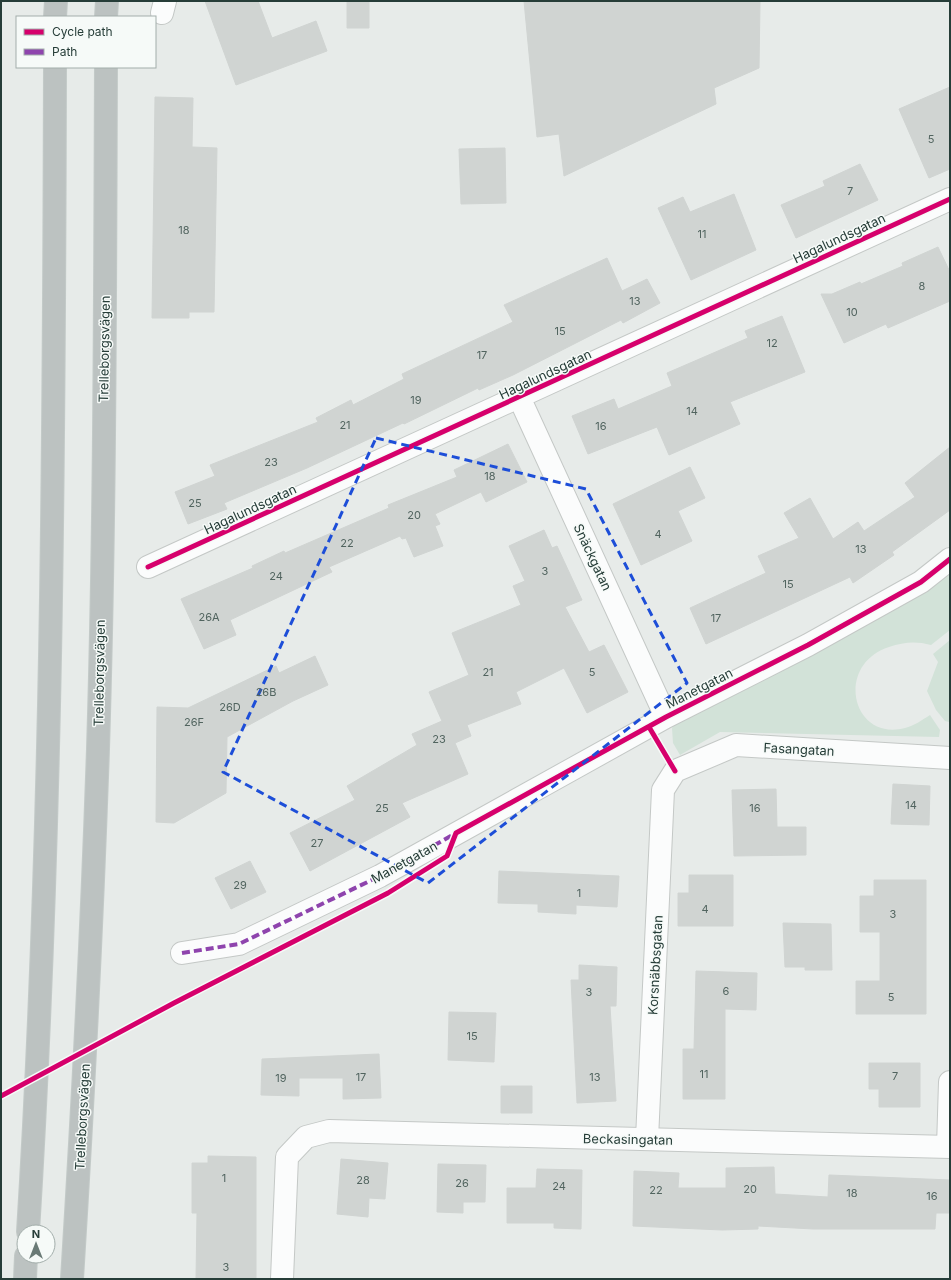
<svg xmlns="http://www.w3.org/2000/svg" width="951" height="1280" font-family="Inter,sans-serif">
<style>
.green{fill:#d2e2d8}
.building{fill:#d0d4d2;stroke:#d0d4d2}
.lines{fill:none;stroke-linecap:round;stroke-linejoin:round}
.street-casing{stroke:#c4c8c6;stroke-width:24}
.highway-casing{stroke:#c3cac8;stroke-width:24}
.street{stroke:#fbfcfc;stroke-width:22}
.highway{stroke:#bcc2c1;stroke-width:22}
.quiet{stroke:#8e44ad;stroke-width:4;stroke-dasharray:8 4;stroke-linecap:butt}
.cycleway-casing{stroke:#f6faf8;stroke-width:8}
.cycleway{stroke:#d6006c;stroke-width:5}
.marked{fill:none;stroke:#1d4ed8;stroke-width:3;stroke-dasharray:8 5;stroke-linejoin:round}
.labels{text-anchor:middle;stroke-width:3;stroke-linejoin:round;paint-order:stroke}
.number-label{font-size:11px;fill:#51645f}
.street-label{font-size:13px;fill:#263d38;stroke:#f6faf8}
</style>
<rect width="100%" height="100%" fill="#e7ebe9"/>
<!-- green -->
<path class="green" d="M 950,564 L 950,630 L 931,645 C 916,641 904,642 889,647 C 834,665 852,742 905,728 C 914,726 922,720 930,715 L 940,730 L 939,737 L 720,732 L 680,755 L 673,743 L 672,728 L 678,720 Z
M 950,640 L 950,720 L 949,722 L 945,721 L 936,710 L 927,691 L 938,662 L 933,654 Z"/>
<!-- building -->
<path class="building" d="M 205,1 L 258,1 L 272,38 L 316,21 L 327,51 L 236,85 Z
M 347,1 L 369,1 L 369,28 L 347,28 Z
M 524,1 L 760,1 L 759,68 L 714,88 L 716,104 L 564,176 L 559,134 L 537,137 Z
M 950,87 L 950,169 L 929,178 L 899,109 Z
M 155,97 L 193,98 L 192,147 L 217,148 L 214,312 L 189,312 L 189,318 L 152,318 Z
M 505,148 L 506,203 L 461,204 L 459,149 Z
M 860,164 L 878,200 L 796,238 L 781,205 L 825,186 L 823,181 Z
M 734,194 L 756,250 L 691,280 L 658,208 L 683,197 L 690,212 Z
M 938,247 L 950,272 L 950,301 L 888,328 L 886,324 L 844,343 L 821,294 L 832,294 L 860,282 L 861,284 L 903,266 L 902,263 Z
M 607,258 L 622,291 L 647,279 L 660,303 L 623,323 L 621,320 L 513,375 L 479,390 L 478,388 L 404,424 L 403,423 L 307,468 L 224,503 L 227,509 L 188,524 L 175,492 L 215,476 L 210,465 L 318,422 L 316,418 L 351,400 L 353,405 L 404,379 L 402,374 L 513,322 L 504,305 Z
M 782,316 L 805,372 L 730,402 L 740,424 L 669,455 L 657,427 L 588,454 L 572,416 L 614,399 L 618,409 L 672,386 L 667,373 L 748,338 L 745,331 Z
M 508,444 L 527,482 L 486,502 L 481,492 L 435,514 L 440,524 L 435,526 L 443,546 L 414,557 L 406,538 L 402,539 L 400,536 L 329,567 L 332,572 L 230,620 L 236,635 L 204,649 L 181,599 L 253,568 L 252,566 L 284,551 L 285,553 L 389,508 L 388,505 L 457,477 L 454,470 Z
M 950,447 L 950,510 L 892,552 L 894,555 L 853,583 L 850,577 L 706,644 L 690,608 L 766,573 L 758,556 L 799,538 L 784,513 L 810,498 L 833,539 L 858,522 L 864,531 L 915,497 L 905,483 Z
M 690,467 L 705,498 L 678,511 L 692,541 L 641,565 L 613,504 Z
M 544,530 L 552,548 L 557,546 L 582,600 L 565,607 L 589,652 L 604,645 L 628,692 L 587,713 L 564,668 L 516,692 L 521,704 L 467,725 L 471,736 L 455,743 L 468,774 L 402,803 L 410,817 L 310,871 L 290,833 L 355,800 L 347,786 L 417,745 L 412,734 L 442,721 L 429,692 L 469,675 L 452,633 L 521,605 L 513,586 L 525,581 L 509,546 Z
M 315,656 L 328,685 L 293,701 L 227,737 L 226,793 L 174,823 L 156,822 L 157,707 L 188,708 L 276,666 L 279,673 Z
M 893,784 L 930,786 L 929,825 L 891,824 Z
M 776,789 L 777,827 L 806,827 L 806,855 L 734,856 L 732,790 Z
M 250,861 L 266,892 L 231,909 L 215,878 Z
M 499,871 L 619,876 L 617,907 L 576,905 L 576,914 L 538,912 L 538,904 L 498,903 Z
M 689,875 L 733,875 L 733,926 L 678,926 L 678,893 L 689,893 Z
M 874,880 L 926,880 L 926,1014 L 856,1014 L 856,981 L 880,981 L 880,932 L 860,932 L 860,896 L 874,896 Z
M 783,923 L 831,924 L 832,970 L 805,970 L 805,967 L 785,967 Z
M 579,965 L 617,967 L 616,1006 L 610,1006 L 616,1101 L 577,1103 L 571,980 L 579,980 Z
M 696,971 L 757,973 L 756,1010 L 725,1009 L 725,1099 L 683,1099 L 683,1049 L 694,1049 Z
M 449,1012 L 496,1013 L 494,1062 L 448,1060 Z
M 379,1054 L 381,1098 L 343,1099 L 343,1078 L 299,1078 L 299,1096 L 261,1095 L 262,1059 Z
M 869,1063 L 920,1063 L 920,1107 L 879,1107 L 879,1089 L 869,1089 Z
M 501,1086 L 532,1086 L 532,1113 L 501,1113 Z
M 208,1156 L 256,1157 L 256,1279 L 196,1279 L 197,1213 L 192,1213 L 192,1163 L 208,1163 Z
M 341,1159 L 388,1163 L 385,1199 L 369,1198 L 368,1217 L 337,1214 Z
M 438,1164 L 486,1165 L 485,1202 L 463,1202 L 463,1213 L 437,1212 Z
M 774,1167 L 775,1194 L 828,1197 L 829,1175 L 950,1180 L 950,1213 L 936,1213 L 935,1229 L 813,1229 L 758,1226 L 758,1229 L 722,1230 L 633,1226 L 634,1171 L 679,1173 L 678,1188 L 726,1188 L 726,1168 Z
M 537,1169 L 582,1170 L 581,1229 L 554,1228 L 554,1223 L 507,1223 L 507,1188 L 536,1188 Z"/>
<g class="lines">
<defs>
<path id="street" d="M 162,13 L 165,1
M 519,397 L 666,717
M 148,567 L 950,199
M 182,953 L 239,944 L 380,876 L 666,717 L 808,645 L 921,582 L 950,559
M 647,1139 L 663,790 L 675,771 L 736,745 L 950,758
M 948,1147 L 950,1082
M 282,1279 L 287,1157 L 306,1137 L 329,1131 L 950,1147"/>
<path id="highway" d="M 55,17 L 56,1
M 106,17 L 107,1
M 28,1232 C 52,844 54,456 55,67
M 25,1279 L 26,1256
M 72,1279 C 83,1103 92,926 98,749 C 105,522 105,294 106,67"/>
</defs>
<!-- street casing -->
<use href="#street" class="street-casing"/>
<!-- highway casing -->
<use href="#highway" class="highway-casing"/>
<!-- street -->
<use href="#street" class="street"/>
<!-- highway -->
<use href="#highway" class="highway"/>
<!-- quiet -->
<path class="quiet" d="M 182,953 L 239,944 L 380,876 L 456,833"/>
<defs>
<path id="cycleway" d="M 148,567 L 950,199
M 649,727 L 675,771
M 1,1096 L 174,1003 L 388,893 L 447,856 L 456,833 L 666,717 L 808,645 L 921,582 L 950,559"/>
</defs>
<!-- cycleway casing -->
<use href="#cycleway" class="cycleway-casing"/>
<!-- cycleway -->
<use href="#cycleway" class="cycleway"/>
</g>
<!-- marked area -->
<path class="marked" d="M 376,438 L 586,489 L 687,683 L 428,883 L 223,772 Z"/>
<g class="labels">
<!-- number labels -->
<g class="number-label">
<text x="931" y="143">5</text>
<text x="850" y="195">7</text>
<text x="184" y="234">18</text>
<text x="702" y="238">11</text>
<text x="922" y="290">8</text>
<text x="635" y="305">13</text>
<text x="852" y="316">10</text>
<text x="560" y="335">15</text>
<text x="772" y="347">12</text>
<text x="482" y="359">17</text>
<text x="416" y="404">19</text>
<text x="692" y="415">14</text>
<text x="345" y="429">21</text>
<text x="601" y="430">16</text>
<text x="271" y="466">23</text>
<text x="490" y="480">18</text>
<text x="195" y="507">25</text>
<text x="414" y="519">20</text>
<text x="658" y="538">4</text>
<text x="347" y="547">22</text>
<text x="861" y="553">13</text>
<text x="545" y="575">3</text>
<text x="276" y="580">24</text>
<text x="788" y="588">15</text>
<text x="209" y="621">26A</text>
<text x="716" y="622">17</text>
<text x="488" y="676">21</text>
<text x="592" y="676">5</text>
<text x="266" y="696">26B</text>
<text x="230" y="711">26D</text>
<text x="194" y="726">26F</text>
<text x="439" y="743">23</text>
<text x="911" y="809">14</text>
<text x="382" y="812">25</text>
<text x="755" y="812">16</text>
<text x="317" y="847">27</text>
<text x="240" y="889">29</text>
<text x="579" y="897">1</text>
<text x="705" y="913">4</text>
<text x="893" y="918">3</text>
<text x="726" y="995">6</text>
<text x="589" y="996">3</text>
<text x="891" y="1001">5</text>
<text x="472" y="1040">15</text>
<text x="704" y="1078">11</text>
<text x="895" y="1080">7</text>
<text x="361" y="1081">17</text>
<text x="595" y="1081">13</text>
<text x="281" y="1082">19</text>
<text x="224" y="1182">1</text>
<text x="363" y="1184">28</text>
<text x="462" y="1187">26</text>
<text x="559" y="1190">24</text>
<text x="750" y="1193">20</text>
<text x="656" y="1194">22</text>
<text x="852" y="1197">18</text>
<text x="932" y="1200">16</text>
<text x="226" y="1271">3</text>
</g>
<!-- street labels -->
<g class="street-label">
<text transform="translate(839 238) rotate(-25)" y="5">Hagalundsgatan</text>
<text transform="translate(104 349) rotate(-89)" y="5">Trelleborgsvägen</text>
<text transform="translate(545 374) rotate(-25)" y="5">Hagalundsgatan</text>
<text transform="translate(250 509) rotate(-25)" y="5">Hagalundsgatan</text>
<text transform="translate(593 557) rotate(65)" y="5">Snäckgatan</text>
<text transform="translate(99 673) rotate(-89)" y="5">Trelleborgsvägen</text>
<text transform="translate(699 688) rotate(-27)" y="5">Manetgatan</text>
<text transform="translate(799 749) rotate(3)" y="5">Fasangatan</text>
<text transform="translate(404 862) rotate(-29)" y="5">Manetgatan</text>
<text transform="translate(655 965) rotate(-87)" y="5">Korsnäbbsgatan</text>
<text transform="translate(82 1117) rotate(-87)" y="5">Trelleborgsvägen</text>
<text transform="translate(628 1139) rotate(1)" y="5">Beckasingatan</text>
</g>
</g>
<!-- border -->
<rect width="951" height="1280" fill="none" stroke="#263d38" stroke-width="4"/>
<!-- legend -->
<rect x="16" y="16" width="140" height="52" fill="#f6faf8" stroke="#a3aeab"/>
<rect x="24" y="29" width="20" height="6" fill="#d6006c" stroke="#a3aeab"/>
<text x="52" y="36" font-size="12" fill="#263d38">Cycle path</text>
<rect x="24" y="49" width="20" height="6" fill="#8e44ad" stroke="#a3aeab"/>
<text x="52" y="56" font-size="12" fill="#263d38">Path</text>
<!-- north arrow -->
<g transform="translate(36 1244)"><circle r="19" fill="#f6faf8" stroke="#a3aeab"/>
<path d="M0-3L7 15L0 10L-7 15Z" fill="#6a7a76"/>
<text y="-6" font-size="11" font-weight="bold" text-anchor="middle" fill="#263d38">N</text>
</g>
</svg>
